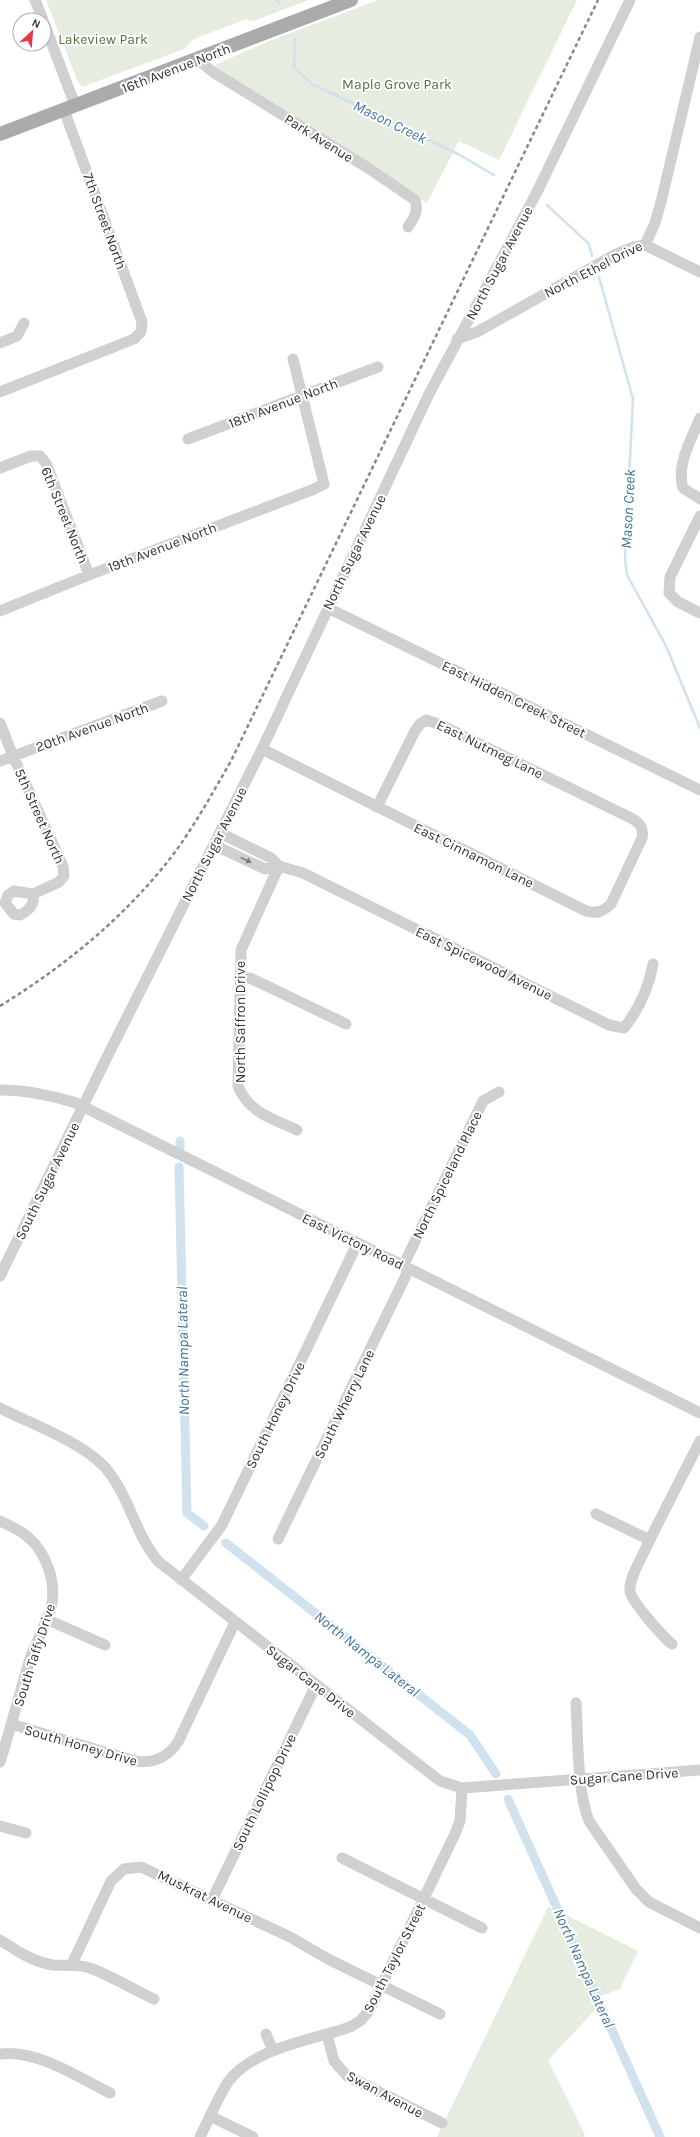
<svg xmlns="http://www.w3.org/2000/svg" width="700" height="2137" font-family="Karla,sans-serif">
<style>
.green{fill:#e6ecdf}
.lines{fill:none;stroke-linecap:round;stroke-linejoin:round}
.stream{stroke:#cfe2ee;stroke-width:2.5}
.canal{stroke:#cfe2ee;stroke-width:9}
.minor{stroke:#d0d0d0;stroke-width:11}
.major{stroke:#ababab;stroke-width:14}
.rail{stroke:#888;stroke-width:2.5;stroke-dasharray:4 3;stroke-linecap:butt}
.oneway{fill:#7a7a7a}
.labels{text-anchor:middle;stroke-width:4;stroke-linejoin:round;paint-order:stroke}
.park-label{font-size:14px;fill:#56703f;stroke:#fff}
.street-label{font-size:14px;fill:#333;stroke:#fff}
.water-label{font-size:15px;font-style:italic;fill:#3f7597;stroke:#fff}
</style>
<rect width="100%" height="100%" fill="#fff"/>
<!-- green -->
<path class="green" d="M 46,0 L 309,0 L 253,21 L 246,19 L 194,39 L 184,49 L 82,87 L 78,82 Z
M 378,0 L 577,0 L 499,160 L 459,141 L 427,203 L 217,68 L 215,65 L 267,42 Z
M 548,1907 L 551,1908 L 597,2008 L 548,2060 L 585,2135 L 584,2137 L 437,2137 Z
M 564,1914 L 638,1951 L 620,1989 L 601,1996 Z"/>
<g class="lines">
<!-- stream -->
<path class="stream" d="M 276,0 L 280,4
M 295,39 L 294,67 L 312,84 L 458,154 L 494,175
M 547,205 L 589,244 L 592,256
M 599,277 L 633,399 L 625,559 L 627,575 L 666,646 L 700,728"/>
<!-- canal -->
<path class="canal" d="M 180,1141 L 180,1149
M 179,1167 L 187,1513 L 204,1526
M 226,1543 L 470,1735 L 496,1774
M 508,1799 L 660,2137"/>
<!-- minor -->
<path class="minor" d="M 35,0 L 43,20
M 44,23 L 75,105
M 198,60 L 213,72 L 368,168 L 415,200 C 419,211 414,218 408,227
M 645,245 L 700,272
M 457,339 L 477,332 L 616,254 L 633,247 L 645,245 L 655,223 L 662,198 L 700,37
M 0,343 L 17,336 L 24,323
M 0,392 L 134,339 L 141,332 L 142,322 L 64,110
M 700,418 C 691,440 676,465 683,488 L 700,499
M 188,439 L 378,367
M 0,468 L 31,456 L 40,456 L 46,463 L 89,575
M 700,516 L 670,577 L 669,593 L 678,602 L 700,613
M 328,608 L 700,790
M 0,611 L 89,575 L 312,490 L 324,484 L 293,359
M 0,723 L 13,756 L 63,866 L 64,876 L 59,882 L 33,894
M 262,749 L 586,911 C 597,914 602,912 611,904 L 642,838 C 644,829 641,824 633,819 L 441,725 L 426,720 L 420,724 L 415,731 L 377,807
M 0,761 L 162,701
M 220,833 L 271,858 L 279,866
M 214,845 L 265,869 L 279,866 L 303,873 L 609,1025 L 624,1028 C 639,1009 649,987 653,964
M 279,866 L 241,950 L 238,1086 C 248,1112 273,1119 297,1130
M 14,891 L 33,894 C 35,905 29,910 20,915 L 14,914 L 5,903 L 8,895 Z
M 239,977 L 250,978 L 346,1024
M 0,1090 C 27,1090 50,1095 76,1103 L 700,1413
M 403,1266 L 483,1101 L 499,1092
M 0,1276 L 107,1057 L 262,749 L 429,394 L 536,194 L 630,0
M 0,1408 C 33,1425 91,1445 111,1475 C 131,1502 136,1536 159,1562 L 440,1781 L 462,1788 L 700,1770
M 596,1514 L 650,1540
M 0,1521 C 10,1526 21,1530 29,1538 C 47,1554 57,1584 51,1608 C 46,1624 37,1640 31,1656 C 20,1691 11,1727 0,1762
M 278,1539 L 409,1269
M 181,1580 L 222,1525 L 357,1244
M 46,1619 L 105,1645
M 672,1644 C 663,1637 631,1601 630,1591 C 629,1579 638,1565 643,1554 C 661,1516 681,1479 700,1441
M 576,1703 C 578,1735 577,1792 589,1821 L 636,1889 L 649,1902 L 700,1928
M 11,1724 L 135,1761 C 154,1764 167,1758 178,1742 L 235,1622
M 0,1826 L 26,1833
M 342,1858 L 482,1928
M 212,1900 L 316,1685
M 0,1940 C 17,1951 33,1962 53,1965 C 65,1966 77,1964 90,1968 C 111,1976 133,1989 154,1999
M 72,1964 L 111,1881 L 124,1869 L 141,1867 L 290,1937 L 328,1959 L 440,2014
M 266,2034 L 273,2051
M 327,2035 L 334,2061 L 347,2076 L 442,2123
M 0,2054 C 36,2049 78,2077 110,2093
M 210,2116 L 253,2137
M 200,2137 C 209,2119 217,2099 228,2082 C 253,2048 312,2040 350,2027 L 360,2021 L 369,2011 L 455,1834 L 460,1821 L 462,1788"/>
<!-- major -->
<path class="major" d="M 0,134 L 351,0"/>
<!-- rail -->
<path class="rail" d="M 0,1006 C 60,969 114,926 160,871 C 188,838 209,799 231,761 L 598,0"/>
</g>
<!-- one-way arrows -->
<defs><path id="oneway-solid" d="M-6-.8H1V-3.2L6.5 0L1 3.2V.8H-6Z"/></defs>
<use class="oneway" href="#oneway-solid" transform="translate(246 860) rotate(26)"/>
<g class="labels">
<!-- park labels -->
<g class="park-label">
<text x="103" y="44">Lakeview Park</text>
<text x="397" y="89">Maple Grove Park</text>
</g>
<!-- street labels -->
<g class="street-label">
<text transform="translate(176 68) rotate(-21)" y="5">16th Avenue North</text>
<text transform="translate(319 138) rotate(32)" y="5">Park Avenue</text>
<text transform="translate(105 221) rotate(70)" y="5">7th Street North</text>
<text transform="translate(499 263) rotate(-62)" y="5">North Sugar Avenue</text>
<text transform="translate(593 269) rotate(-27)" y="5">North Ethel Drive</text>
<text transform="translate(283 403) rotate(-21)" y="5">18th Avenue North</text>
<text transform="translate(65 515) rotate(68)" y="5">6th Street North</text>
<text transform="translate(162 547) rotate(-21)" y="5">19th Avenue North</text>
<text transform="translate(354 552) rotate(-64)" y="5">North Sugar Avenue</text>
<text transform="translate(514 699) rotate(26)" y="5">East Hidden Creek Street</text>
<text transform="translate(92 727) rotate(-20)" y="5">20th Avenue North</text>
<text transform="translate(490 749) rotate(26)" y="5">East Nutmeg Lane</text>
<text transform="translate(40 816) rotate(66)" y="5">5th Street North</text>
<text transform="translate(214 844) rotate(-63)" y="5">North Sugar Avenue</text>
<text transform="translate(474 855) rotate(26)" y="5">East Cinnamon Lane</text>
<text transform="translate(484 963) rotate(26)" y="5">East Spicewood Avenue</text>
<text transform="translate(240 1022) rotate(-90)" y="5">North Saffron Drive</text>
<text transform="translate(447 1175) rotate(-64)" y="5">North Spiceland Place</text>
<text transform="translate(47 1181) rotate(-64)" y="5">South Sugar Avenue</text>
<text transform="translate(353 1241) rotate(26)" y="5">East Victory Road</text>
<text transform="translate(344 1404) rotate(-64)" y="5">South Wherry Lane</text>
<text transform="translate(275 1415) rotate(-64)" y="5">South Honey Drive</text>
<text transform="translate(34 1655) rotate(-72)" y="5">South Taffy Drive</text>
<text transform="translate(311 1681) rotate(38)" y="5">Sugar Cane Drive</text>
<text transform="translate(81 1745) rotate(16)" y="5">South Honey Drive</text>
<text transform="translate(624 1776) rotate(-4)" y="5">Sugar Cane Drive</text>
<text transform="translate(264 1792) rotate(-64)" y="5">South Lollipop Drive</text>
<text transform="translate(205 1896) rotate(26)" y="5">Muskrat Avenue</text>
<text transform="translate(394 1958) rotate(-63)" y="5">South Taylor Street</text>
<text transform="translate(385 2094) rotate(28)" y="5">Swan Avenue</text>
</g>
<!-- water labels -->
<g class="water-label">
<text transform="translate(390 122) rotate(26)" y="5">Mason Creek</text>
<text transform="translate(628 509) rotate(-87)" y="5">Mason Creek</text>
<text transform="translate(183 1351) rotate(-91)" y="5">North Nampa Lateral</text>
<text transform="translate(367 1654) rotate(38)" y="5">North Nampa Lateral</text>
<text transform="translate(584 1968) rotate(66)" y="5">North Nampa Lateral</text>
</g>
</g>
<!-- north arrow -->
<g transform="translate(32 32) rotate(26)"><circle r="19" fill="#ffffff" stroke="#adadad"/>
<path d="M0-3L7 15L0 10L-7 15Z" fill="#e63946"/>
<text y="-6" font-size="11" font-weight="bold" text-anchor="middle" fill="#333333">N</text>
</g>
</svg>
